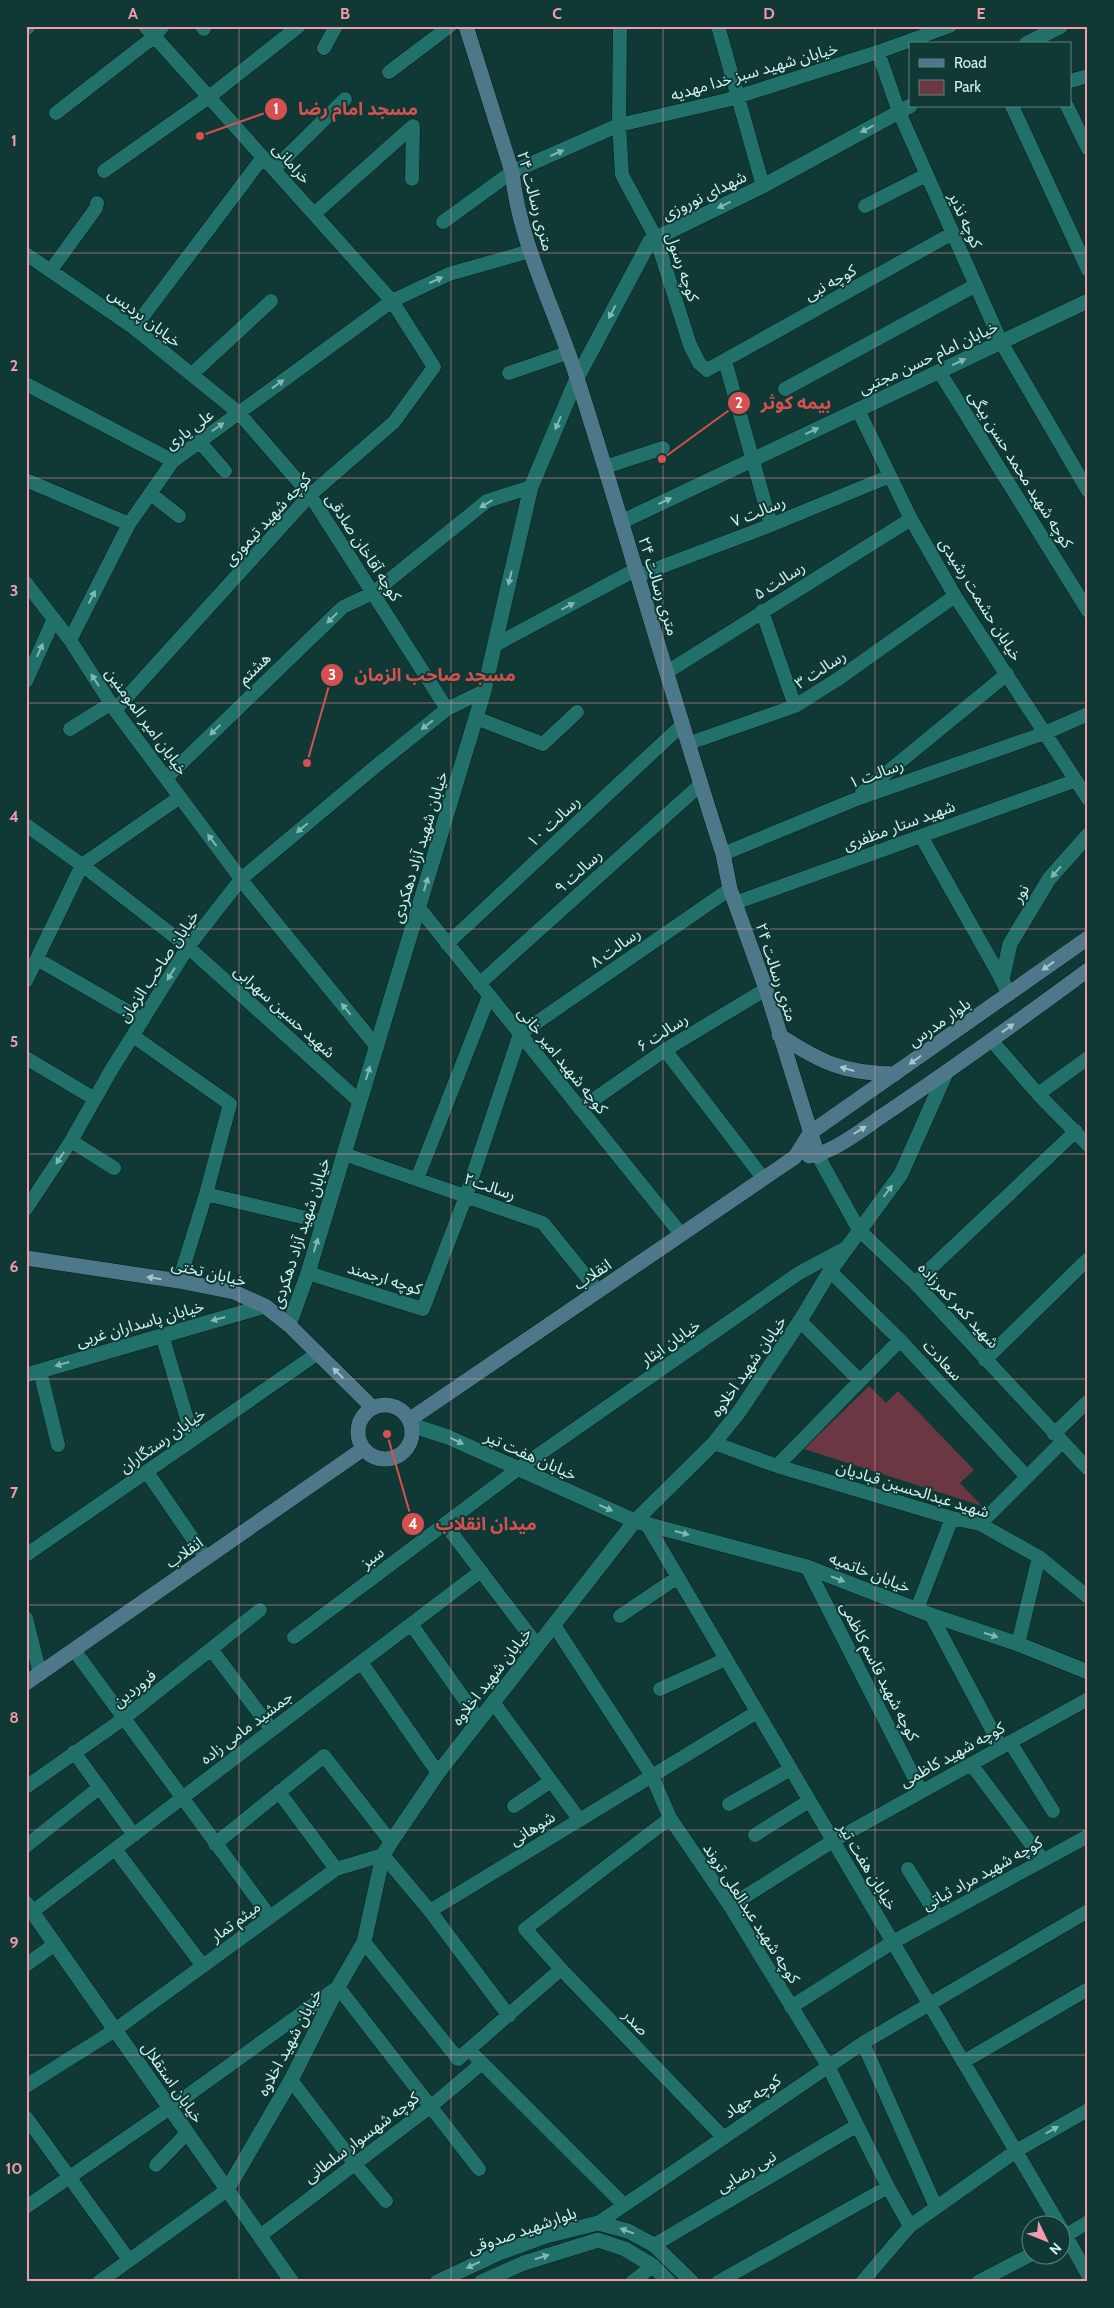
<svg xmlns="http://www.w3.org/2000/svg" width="1114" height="2308" font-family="Cabin,'Noto Sans Arabic',sans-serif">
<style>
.green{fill:#6a3742}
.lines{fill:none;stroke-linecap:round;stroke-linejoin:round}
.minor-casing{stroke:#061e1b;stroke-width:15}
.tertiary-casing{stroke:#061e1b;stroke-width:16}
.secondary-casing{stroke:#061e1b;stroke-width:16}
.minor{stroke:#22706a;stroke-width:14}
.tertiary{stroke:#22706a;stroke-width:15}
.secondary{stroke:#4d788a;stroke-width:15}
.oneway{fill:#81b8b3}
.oneway2{fill:#a2c8cb}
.grid{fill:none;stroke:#f39aab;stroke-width:1;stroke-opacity:0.55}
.labels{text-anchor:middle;stroke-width:4;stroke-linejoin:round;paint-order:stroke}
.street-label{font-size:16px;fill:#cff3ee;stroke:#103935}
.leader{fill:none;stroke:#d55150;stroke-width:2}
.callout-dot{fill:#d55150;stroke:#103935;stroke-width:2}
.mark-label{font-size:15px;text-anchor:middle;font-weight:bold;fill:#fff}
.callout-label{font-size:18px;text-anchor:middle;font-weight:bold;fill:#d55150;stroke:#103935;stroke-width:4;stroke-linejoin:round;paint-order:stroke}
.neatline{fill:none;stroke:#f39aab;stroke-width:2}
.grid-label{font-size:16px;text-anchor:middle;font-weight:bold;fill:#f39aab}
</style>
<rect width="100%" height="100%" fill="#103935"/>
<!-- green -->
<path class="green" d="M 869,1386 L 886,1403 L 898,1391 L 974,1470 L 960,1483 L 982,1506 L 804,1449 Z"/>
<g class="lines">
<defs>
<path id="minor" d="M 202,26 L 204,29
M 620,26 L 619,125 L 622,175 L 656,238 L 690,345 L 699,363 L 707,370 L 953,233
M 718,26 L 763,186
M 26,29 L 29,26
M 324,48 L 336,26
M 878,52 L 899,112 L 1001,342 L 1088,491
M 389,72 L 450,26
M 1070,81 L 1088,76
M 1012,106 L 1088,270
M 1067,106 L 1088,149
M 56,113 L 155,36 L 163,26
M 274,169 L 345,99
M 104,171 L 209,97 L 299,26
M 865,206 L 926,175
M 314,214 L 413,126 L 412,179
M 443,222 L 512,172 L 619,125 L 727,100 L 878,52 L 950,26
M 26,254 L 134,328 L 239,413 L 310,495 L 447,709
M 51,270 L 96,208 L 97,203
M 134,328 L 263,157
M 725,361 L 771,525
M 939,371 L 1088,611
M 509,373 L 567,353
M 192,374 L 271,301
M 26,384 L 173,461
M 785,389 L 976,285
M 858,410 L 911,519 L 955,596 L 1088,799
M 199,441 L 225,471
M 605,467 L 663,448
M 26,480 L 129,524
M 151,494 L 179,516
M 637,576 L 771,525 L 890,476
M 26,583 L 70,640 L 115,710 L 250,891 L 377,1047
M 762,611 L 795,706
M 70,640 L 129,524 L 173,461 L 392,301 L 449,274 L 530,251
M 495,645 L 635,570
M 667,672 L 911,519
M 26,681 L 54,619
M 115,710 L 310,495 L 394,422 L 434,367 L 392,301 L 145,26
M 476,718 L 543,744 L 577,712
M 70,729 L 110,704
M 690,743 L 795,706 L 838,679 L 955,596
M 166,778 L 343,607 L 373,593 L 487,501 L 531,487
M 862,793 L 1007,674
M 26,825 L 82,865 L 188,947 L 360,1102
M 921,836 L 1002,980
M 723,854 L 854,800 L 1045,733 L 1088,714
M 735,903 L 1074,781
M 419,908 L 681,1234
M 447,944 L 683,724
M 37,959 L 143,1020
M 26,981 L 82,865 L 180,797
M 479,984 L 700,785
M 133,1036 L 230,1104 L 206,1194 L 179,1281
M 991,1040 L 1038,1094 L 1088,1145
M 665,1050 L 763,1178
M 26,1058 L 95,1099
M 1038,1094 L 1088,1058
M 580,1109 L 665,1050 L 766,989
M 71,1141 L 114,1168
M 344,1154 L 543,1223 L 598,1291
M 818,1156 L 859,1230 L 915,1283 L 1088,1469
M 417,1179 L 489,996
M 206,1194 L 323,1222
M 26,1209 L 71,1141 L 110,1072 L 188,947 L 241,879 L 382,761 L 447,709 L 484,691
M 830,1271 L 900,1340 L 1027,1477
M 308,1273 L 423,1309 L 466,1196 L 520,1034 L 730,889
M 915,1283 L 1076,1131
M 800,1321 L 860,1381
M 162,1335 L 193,1439
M 985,1360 L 1088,1259
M 40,1371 L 58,1445
M 1054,1434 L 1088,1401
M 714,1443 L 777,1466 L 952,1518 L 980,1524 L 1039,1557 L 1088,1597
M 777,1466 L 900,1340
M 147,1472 L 206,1558
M 646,1523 L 1060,2226
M 445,1524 L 537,1645
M 980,1524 L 1062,1442
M 26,1555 L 318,1353
M 807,1567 L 921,1791
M 917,1609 L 952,1518
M 931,1615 L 1001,1747
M 620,1616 L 678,1577
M 26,1618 L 40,1674
M 411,1624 L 479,1720
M 554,1625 L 652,1776 L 670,1818 L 730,1906 L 828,2066 L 888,2187 L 910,2226
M 294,1637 L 518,1469 L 799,1273 L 846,1248
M 1018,1644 L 1039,1557
M 211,1649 L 272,1730
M 74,1650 L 270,1917
M 361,1662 L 438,1773
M 660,1689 L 726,1659
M 493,1702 L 579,1819
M 1010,1742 L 1053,1811
M 74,1752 L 134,1835
M 971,1764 L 1043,1860
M 26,1787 L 123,1719 L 260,1610
M 279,1792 L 336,1869
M 729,1804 L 791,1769
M 514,1806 L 551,1781
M 670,1818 L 525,1929 L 561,1969 L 723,2137
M 755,1835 L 809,1801
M 215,1844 L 324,1756 L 391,1842
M 26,1846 L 100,1787
M 115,1849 L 203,1966
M 908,1869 L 938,1917
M 730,1906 L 833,1841 L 1088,1699
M 430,1911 L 757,1712
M 32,1912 L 481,1571
M 364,1942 L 458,2059 L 561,1969
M 26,1965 L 55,1944
M 791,2007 L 893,1942 L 1088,1836
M 863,2043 L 936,2207
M 476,2057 L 624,2205
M 963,2062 L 1088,1989
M 291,2080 L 355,2164 L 386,2201
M 26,2086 L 115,2030 L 336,1869 L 383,1855 L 430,1911 L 509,2016
M 26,2117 L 129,2260
M 156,2165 L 187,2133
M 26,2207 L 170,2108 L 338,1987 L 479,2169
M 598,2223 L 863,2043 L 1088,1911
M 1062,2229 L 1088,2275
M 260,2236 L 430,2107 L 482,2063
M 1062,2238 L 1088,2222
M 654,2245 L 856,2126
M 99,2282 L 227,2190
M 632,2282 L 653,2266
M 718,2282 L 888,2187
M 862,2282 L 910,2226 L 1016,2151 L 1088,2110
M 978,2282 L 1032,2254"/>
<path id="tertiary" d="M 1026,44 L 1061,26
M 621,522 L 1088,301
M 1009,994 L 1002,980 L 1010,944 L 1049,879 L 1088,835
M 289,1325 L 308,1273 L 484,691 L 531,487 L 577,378 L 650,241 L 763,186 L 910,106
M 26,1375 L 265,1306
M 411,1425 L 448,1437 L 635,1521 L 807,1567 L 931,1615 L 1018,1644 L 1088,1672
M 26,1903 L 292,2282
M 227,2190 L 291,2080 L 338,1987 L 364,1942 L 383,1855 L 391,1842 L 438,1773 L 635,1521 L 714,1443 L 739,1412 L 800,1321 L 830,1271 L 901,1174 L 946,1073
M 437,2282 L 499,2253 L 546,2236 L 598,2223 L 628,2231 L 654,2245 L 692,2282
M 481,2282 L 524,2263 L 598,2240 L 625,2249 L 653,2266 L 669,2282"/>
<path id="secondary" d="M 466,26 L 512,172 C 520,246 556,311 578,381 C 628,538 672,697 723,854 L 730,889 L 766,989 L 818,1156
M 779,1035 C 820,1062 845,1074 895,1074
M 809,1156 C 830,1155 864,1128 882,1116 C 952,1069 1020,1020 1088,970
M 26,1258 L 179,1281 L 234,1292 L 265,1306 L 289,1325 L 373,1408
M358 1432a27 27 0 1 1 54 0a27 27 0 1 1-54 0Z
M 409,1420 L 795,1157 L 810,1133 L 1088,938
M 26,1683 L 363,1449"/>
</defs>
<!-- minor casing -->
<use href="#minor" class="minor-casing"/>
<!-- tertiary casing -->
<use href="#tertiary" class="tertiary-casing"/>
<!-- secondary casing -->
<use href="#secondary" class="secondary-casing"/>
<!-- minor -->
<use href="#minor" class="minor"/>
<!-- tertiary -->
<use href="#tertiary" class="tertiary"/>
<!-- secondary -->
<use href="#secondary" class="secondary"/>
</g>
<!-- one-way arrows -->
<defs><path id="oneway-solid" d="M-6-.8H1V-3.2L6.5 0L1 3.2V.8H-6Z" transform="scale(1.25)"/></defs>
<g class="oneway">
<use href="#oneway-solid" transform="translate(867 129) rotate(152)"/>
<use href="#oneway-solid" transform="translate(557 153) rotate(-24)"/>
<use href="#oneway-solid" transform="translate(724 205) rotate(154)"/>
<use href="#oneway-solid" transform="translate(436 280) rotate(-24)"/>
<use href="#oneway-solid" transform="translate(612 312) rotate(118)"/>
<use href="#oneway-solid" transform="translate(959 362) rotate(-25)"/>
<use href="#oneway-solid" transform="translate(278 384) rotate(-36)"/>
<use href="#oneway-solid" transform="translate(558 423) rotate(113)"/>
<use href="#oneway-solid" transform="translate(218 427) rotate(-35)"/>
<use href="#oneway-solid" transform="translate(812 431) rotate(-25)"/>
<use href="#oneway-solid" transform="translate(665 501) rotate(-25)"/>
<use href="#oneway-solid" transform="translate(486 504) rotate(149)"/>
<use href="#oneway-solid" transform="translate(510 578) rotate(103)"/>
<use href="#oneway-solid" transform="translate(92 597) rotate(-63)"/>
<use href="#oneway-solid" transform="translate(568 606) rotate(-28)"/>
<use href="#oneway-solid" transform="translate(332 618) rotate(136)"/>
<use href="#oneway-solid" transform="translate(40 650) rotate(-66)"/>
<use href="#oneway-solid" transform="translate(95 680) rotate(-123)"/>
<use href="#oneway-solid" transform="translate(427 725) rotate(142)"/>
<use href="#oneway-solid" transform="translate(215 730) rotate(136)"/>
<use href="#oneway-solid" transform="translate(302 828) rotate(140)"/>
<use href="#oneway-solid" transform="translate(212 840) rotate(-127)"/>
<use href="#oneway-solid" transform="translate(1056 872) rotate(131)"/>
<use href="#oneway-solid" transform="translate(426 884) rotate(-73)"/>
<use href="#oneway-solid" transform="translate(171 974) rotate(122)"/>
<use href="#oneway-solid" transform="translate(346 1009) rotate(-129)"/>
<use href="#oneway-solid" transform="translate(368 1073) rotate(-73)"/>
<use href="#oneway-solid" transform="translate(60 1158) rotate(123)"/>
<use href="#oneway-solid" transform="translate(888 1191) rotate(-53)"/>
<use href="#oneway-solid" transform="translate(316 1245) rotate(-73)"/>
<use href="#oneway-solid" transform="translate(218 1319) rotate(165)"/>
<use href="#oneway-solid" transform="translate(62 1364) rotate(164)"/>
<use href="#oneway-solid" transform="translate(457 1441) rotate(25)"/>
<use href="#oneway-solid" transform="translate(606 1508) rotate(24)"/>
<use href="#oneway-solid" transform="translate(682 1533) rotate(15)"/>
<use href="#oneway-solid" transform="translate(838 1579) rotate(21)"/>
<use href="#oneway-solid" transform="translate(991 1635) rotate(18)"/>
<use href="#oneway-solid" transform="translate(1052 2130) rotate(-30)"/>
<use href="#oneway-solid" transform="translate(627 2231) rotate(-159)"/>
<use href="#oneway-solid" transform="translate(542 2257) rotate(-17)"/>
<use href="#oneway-solid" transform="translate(473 2265) rotate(155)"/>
</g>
<g class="oneway2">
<use href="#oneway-solid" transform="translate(1048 966) rotate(144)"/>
<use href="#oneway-solid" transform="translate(1008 1028) rotate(-36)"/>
<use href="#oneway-solid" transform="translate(915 1060) rotate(145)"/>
<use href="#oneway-solid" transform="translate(847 1069) rotate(-164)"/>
<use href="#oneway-solid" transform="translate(860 1130) rotate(-32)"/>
<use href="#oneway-solid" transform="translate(154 1278) rotate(-171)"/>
<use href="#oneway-solid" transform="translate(338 1373) rotate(-135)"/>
</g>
<!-- grid -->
<path class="grid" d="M 239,26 L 239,2282M 451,26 L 451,2282M 663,26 L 663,2282M 875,26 L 875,2282M 26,253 L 1088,253M 26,478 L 1088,478M 26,703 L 1088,703M 26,929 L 1088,929M 26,1154 L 1088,1154M 26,1379 L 1088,1379M 26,1605 L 1088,1605M 26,1830 L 1088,1830M 26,2055 L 1088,2055"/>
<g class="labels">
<!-- street labels -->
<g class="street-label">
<text transform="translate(754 71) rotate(-16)" y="6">خیابان شهید سبز خدا مهدیه</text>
<text transform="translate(292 163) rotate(48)" y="6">خرامانی</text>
<text transform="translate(704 195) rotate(-26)" y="6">شهدای نوروزی</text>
<text transform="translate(536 201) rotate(75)" y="6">۲۴ متری رسالت</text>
<text transform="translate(966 220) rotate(66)" y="6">کوچه نذیر</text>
<text transform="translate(683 267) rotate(71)" y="6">کوچه رسول</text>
<text transform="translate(830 282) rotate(-29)" y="6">کوچه نبی</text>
<text transform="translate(145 317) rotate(37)" y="6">خیابان پردیس</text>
<text transform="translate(928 357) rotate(-25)" y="6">خیابان امام حسن مجتبی</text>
<text transform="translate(189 429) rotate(-37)" y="6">علی یاری</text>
<text transform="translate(1021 469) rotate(58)" y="6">کوچه شهید محمد حسن بیگی</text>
<text transform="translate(758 511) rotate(-22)" y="6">رسالت ۷</text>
<text transform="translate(267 519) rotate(-47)" y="6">کوچه شهید تیموری</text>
<text transform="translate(364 547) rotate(57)" y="6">کوچه آقاخان صادقی</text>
<text transform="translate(779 580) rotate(-32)" y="6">رسالت ۵</text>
<text transform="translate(659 586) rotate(73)" y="6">۲۴ متری رسالت</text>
<text transform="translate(981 599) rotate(58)" y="6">خیابان حشمت رشیدی</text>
<text transform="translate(254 668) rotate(-44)" y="6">هشتم</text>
<text transform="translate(820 669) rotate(-33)" y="6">رسالت ۳</text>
<text transform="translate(147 721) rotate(54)" y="6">خیابان امیر المومنین</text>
<text transform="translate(876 773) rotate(-20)" y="6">رسالت ۱</text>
<text transform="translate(553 821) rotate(-43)" y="6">رسالت ۱۰</text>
<text transform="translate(899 825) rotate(-20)" y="6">شهید ستار مظفری</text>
<text transform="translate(419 847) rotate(-73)" y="6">خیابان شهید آزاد دهکردی</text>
<text transform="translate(578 871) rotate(-42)" y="6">رسالت ۹</text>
<text transform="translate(1020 893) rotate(-59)" y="6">نور</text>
<text transform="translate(615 947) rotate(-35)" y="6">رسالت ۸</text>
<text transform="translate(158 966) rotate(-56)" y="6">خیابان صاحب الزمان</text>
<text transform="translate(777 972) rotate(72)" y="6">۲۴ متری رسالت</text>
<text transform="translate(285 1011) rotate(42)" y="6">شهید حسین سهرابی</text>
<text transform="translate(939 1022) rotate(-35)" y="6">بلوار مدرس</text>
<text transform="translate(662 1032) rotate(-33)" y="6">رسالت ۶</text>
<text transform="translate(563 1060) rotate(51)" y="6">کوچه شهید امیر خانی</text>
<text transform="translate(490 1186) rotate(19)" y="6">رسالت۲</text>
<text transform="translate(300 1233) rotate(-72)" y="6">خیابان شهید آزاد دهکردی</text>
<text transform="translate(209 1272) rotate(13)" y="6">خیابان تختی</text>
<text transform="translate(592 1274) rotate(-34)" y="6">انقلاب</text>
<text transform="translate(385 1278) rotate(17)" y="6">کوچه ارجمند</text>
<text transform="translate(959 1305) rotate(47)" y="6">شهید کمر کمرزاده</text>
<text transform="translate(140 1323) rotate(-16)" y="6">خیابان پاسداران غربی</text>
<text transform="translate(670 1342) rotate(-35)" y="6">خیابان ایثار</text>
<text transform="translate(943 1360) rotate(47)" y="6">سعادت</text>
<text transform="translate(748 1366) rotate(-55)" y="6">خیابان شهید اخلاوه</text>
<text transform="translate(162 1440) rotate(-35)" y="6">خیابان رستگاران</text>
<text transform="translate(531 1455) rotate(24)" y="6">خیابان هفت تیر</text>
<text transform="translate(913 1489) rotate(17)" y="6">شهید عبدالحسین قبادیان</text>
<text transform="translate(184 1552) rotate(-35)" y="6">انقلاب</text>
<text transform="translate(372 1557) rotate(-37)" y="6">سبز</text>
<text transform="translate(870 1572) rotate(21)" y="6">خیابان خاتمیه</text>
<text transform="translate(880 1671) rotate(63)" y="6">کوچه شهید قاسم کاظمی</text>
<text transform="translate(491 1676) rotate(-52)" y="6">خیابان شهید اخلاوه</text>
<text transform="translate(134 1688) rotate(-38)" y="6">فروردین</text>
<text transform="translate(246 1727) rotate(-37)" y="6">جمشید مامی زاده</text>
<text transform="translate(952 1754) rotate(-29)" y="6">کوچه شهید کاظمی</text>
<text transform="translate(532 1828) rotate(-32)" y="6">شوهانی</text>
<text transform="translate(868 1866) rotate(59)" y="6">خیابان هفت تیر</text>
<text transform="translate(982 1873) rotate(-29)" y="6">کوچه شهید مراد ثباتی</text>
<text transform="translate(752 1913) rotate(57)" y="6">کوچه شهید عبدالعلی تروند</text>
<text transform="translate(235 1921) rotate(-36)" y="6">میثم تمار</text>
<text transform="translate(636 2022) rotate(46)" y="6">صدر</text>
<text transform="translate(289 2042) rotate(-62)" y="6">خیابان شهید اخلاوه</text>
<text transform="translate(173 2082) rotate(55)" y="6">خیابان استقلال</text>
<text transform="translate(752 2096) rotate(-34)" y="6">کوچه جهاد</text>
<text transform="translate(361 2137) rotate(-37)" y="6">کوچه شهسوار سلطانی</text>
<text transform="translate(746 2171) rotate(-31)" y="6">نبی رضایی</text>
<text transform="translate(522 2230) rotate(-19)" y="6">بلوارشهید صدوقی</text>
</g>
</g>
<!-- callouts -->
<path class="leader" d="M200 136L276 109M662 459L739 403M307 763L332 675M387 1434L413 1524"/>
<g class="callout-dot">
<circle cx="200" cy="136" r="5"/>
<circle cx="662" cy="459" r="5"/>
<circle cx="307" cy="763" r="5"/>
<circle cx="387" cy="1434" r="5"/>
<circle cx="276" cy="109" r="12"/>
<circle cx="739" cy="403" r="12"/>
<circle cx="332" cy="675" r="12"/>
<circle cx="413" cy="1524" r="12"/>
</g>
<g class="mark-label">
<text x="276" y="114">1</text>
<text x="739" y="408">2</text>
<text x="332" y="680">3</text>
<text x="413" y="1529">4</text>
</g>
<g class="callout-label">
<text x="358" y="115">مسجد امام رضا</text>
<text x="796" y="409">بیمه کوثر</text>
<text x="435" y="681">مسجد صاحب الزمان</text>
<text x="486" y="1530">میدان انقلاب</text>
</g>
<!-- border -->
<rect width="1114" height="2308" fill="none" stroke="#103935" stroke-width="55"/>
<!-- legend -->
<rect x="909" y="42" width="162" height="65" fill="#103935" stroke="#5c837f"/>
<rect x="919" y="59" width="25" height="8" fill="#4d788a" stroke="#5c837f"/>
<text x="954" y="68" font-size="15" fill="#cff3ee">Road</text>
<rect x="919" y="80" width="25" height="15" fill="#6a3742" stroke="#5c837f"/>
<text x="954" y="92" font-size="15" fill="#cff3ee">Park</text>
<!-- north arrow -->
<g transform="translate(1046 2240) rotate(133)"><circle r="24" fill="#103935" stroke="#5c837f"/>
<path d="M0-4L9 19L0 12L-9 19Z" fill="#f39aab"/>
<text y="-8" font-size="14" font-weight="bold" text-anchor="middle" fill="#cff3ee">N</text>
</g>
<rect x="28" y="28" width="1058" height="2252" class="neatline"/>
<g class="grid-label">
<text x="133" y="19">A</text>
<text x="345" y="19">B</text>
<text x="557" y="19">C</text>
<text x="769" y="19">D</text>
<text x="981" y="19">E</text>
<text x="14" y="146">1</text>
<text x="14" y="371">2</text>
<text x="14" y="596">3</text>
<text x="14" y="822">4</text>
<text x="14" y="1047">5</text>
<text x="14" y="1272">6</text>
<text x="14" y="1498">7</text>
<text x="14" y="1723">8</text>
<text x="14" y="1948">9</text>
<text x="14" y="2174">10</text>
</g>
</svg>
